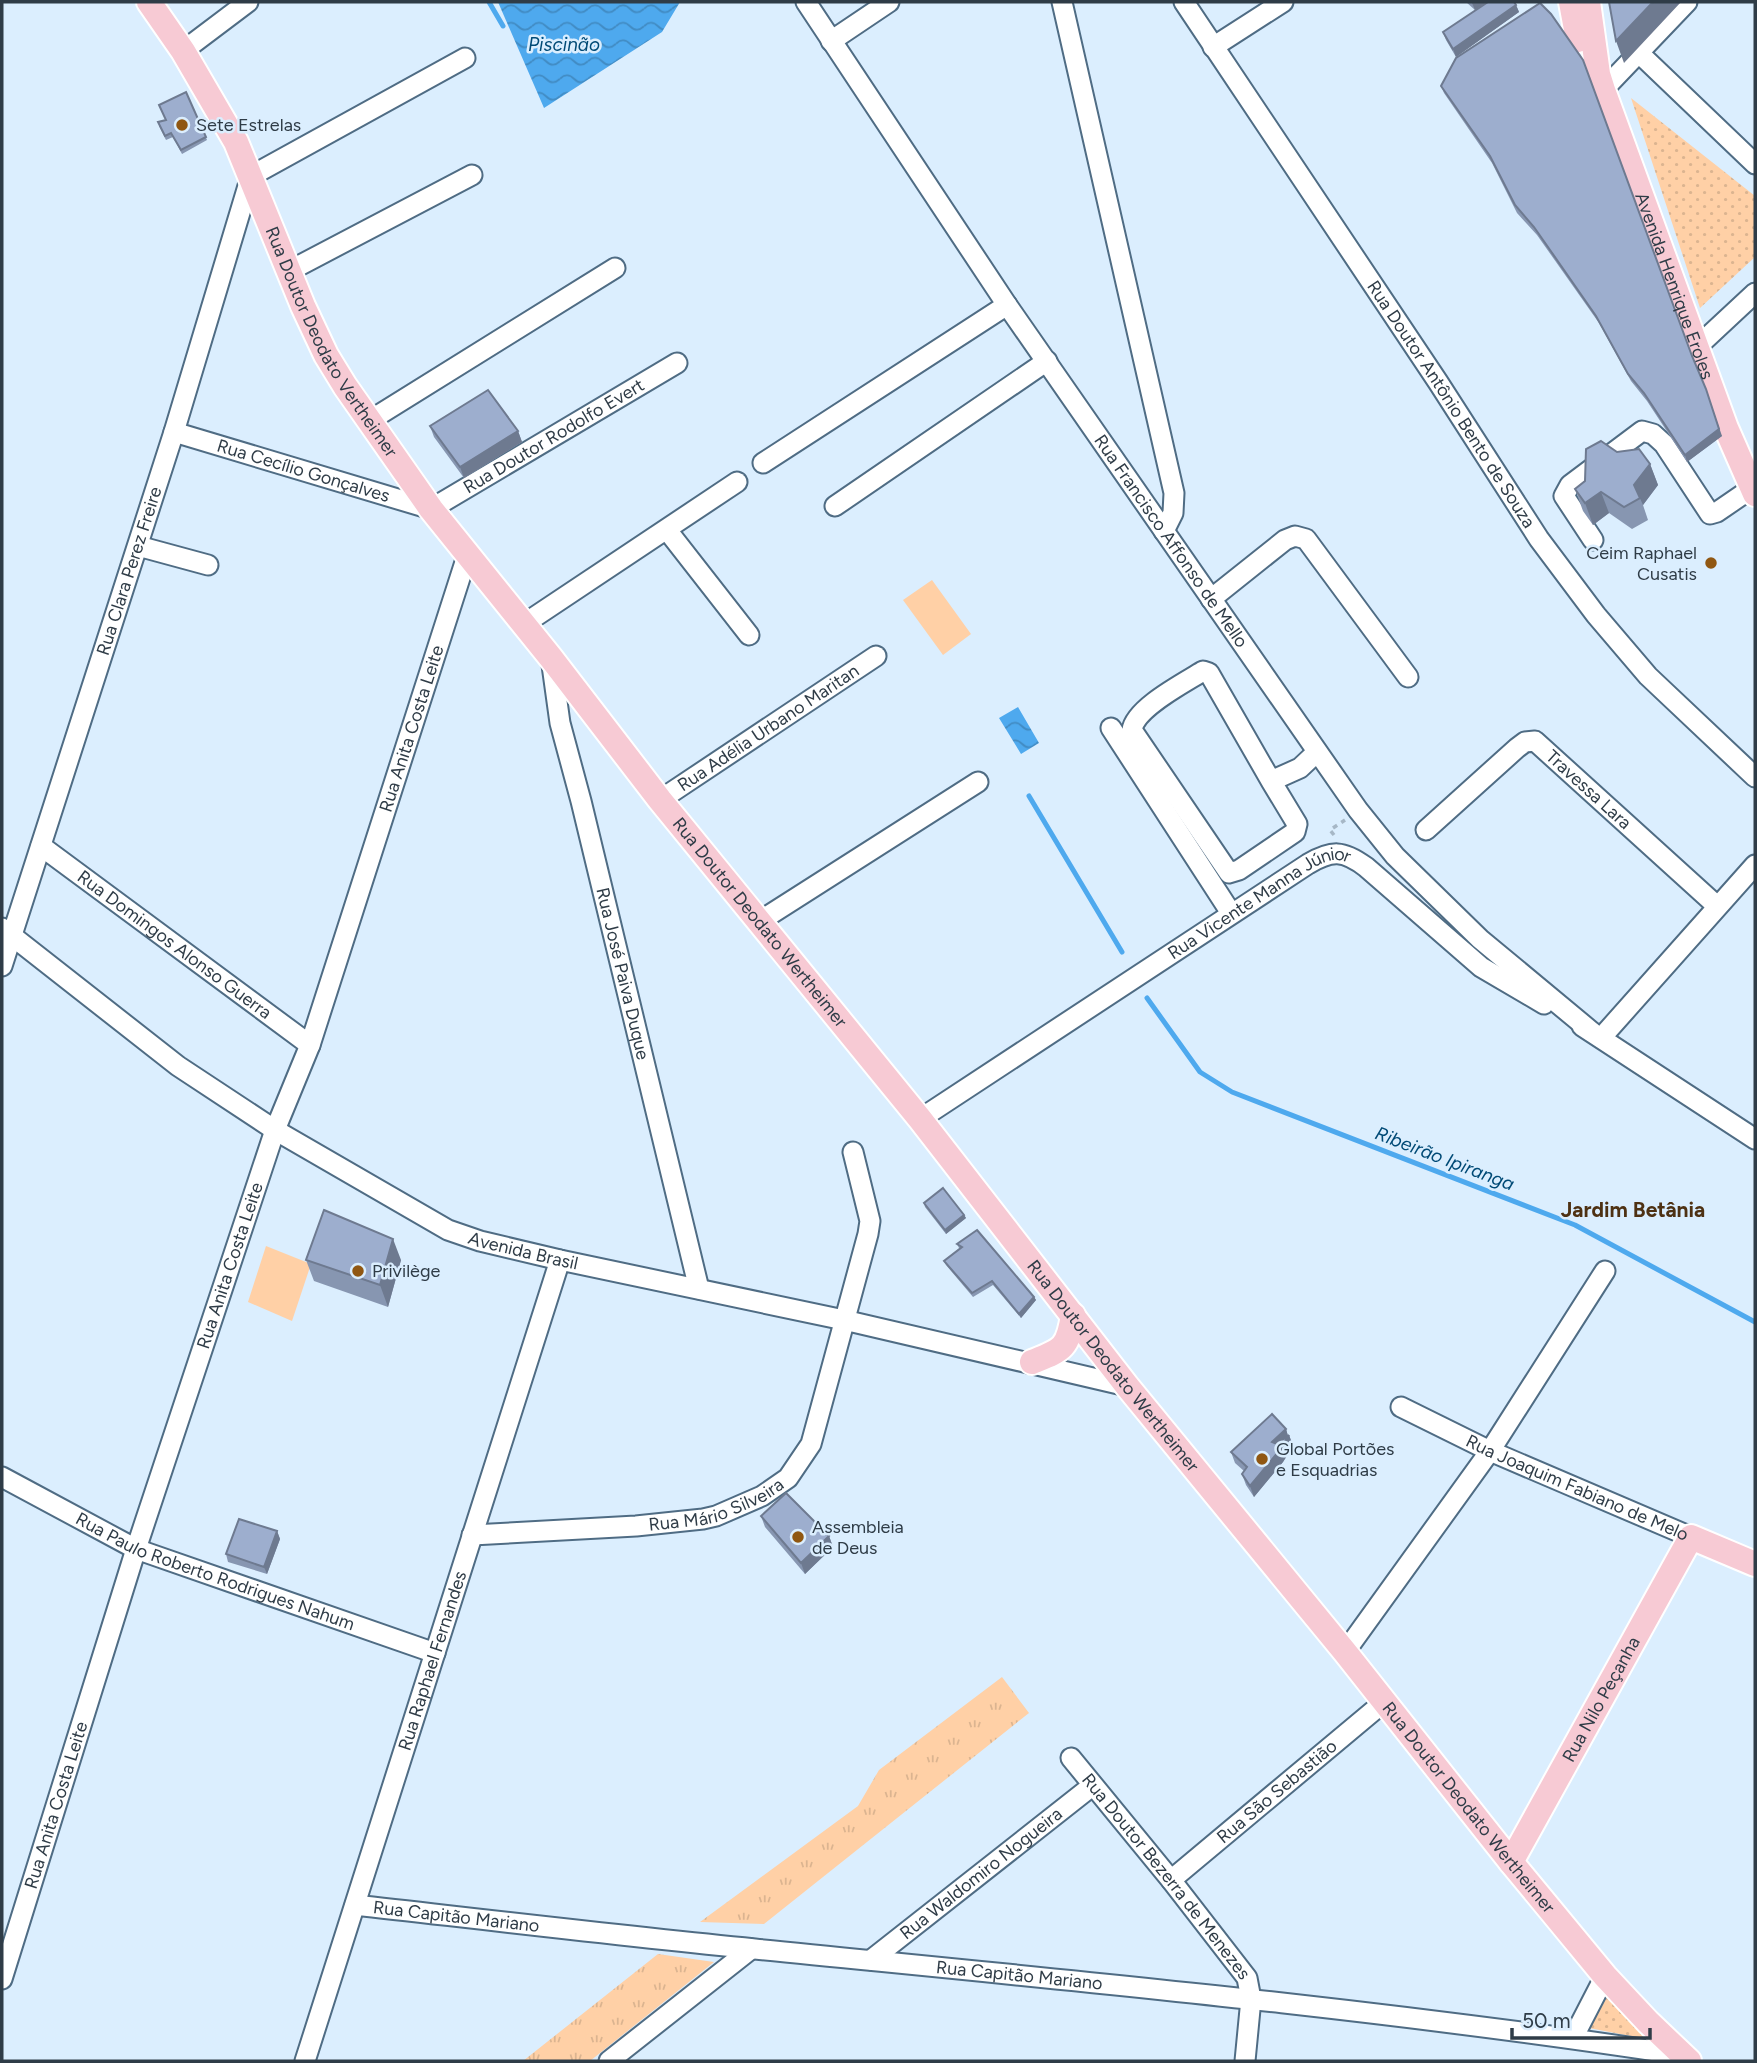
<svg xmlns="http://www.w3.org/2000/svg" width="1757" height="2063" font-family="Figtree,sans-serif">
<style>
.grass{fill:url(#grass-tufts)}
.park{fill:url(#park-dots)}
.garden{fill:#ffd0a6}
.water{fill:url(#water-waves)}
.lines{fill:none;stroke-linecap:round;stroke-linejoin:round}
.stream{stroke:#4ea9ee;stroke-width:5}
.minor-casing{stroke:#4f6c84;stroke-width:23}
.major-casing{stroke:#fff;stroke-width:28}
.path{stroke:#a6b7c6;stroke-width:3.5;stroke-dasharray:5 5;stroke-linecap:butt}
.minor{stroke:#fff;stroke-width:19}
.major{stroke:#f7cad4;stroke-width:24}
.wall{fill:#8796b1}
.shaded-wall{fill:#6e7a90}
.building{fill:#9daece;stroke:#6e7a90;stroke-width:2}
.poi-dot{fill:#905712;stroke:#dbeefe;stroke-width:2.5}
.labels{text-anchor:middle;stroke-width:5;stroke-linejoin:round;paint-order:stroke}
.poi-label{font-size:18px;fill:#2f3c47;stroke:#dbeefe;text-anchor:start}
.street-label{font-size:18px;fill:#2f3c47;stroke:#dbeefe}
.water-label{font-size:19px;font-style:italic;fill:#004a76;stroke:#dbeefe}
.quarter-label{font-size:21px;font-weight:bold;fill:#4e3113;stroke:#dbeefe}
</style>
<defs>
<pattern id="grass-tufts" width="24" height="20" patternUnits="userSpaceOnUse" patternTransform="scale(1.75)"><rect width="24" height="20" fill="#ffd0a6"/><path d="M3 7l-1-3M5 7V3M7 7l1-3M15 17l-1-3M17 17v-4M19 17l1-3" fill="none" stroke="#dbb490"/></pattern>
<pattern id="park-dots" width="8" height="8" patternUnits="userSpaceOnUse" patternTransform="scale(1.75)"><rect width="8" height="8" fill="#ffd0a6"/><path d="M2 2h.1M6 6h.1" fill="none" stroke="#dbb490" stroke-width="1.8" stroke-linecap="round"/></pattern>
<pattern id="water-waves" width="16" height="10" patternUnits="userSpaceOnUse" patternTransform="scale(1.75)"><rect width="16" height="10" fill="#4ea9ee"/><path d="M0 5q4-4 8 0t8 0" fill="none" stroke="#418bc3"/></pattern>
</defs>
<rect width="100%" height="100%" fill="#dbeefe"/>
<!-- grass -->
<path class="grass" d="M 1002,1677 L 1029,1713 L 764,1924 L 700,1922 L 858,1806 L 879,1770 Z
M 658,1954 L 714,1962 L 590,2061 L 523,2061 Z"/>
<!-- park -->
<path class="park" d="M 1631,98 L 1755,196 L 1755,257 L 1700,308 Z
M 1612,1988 L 1656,2041 L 1589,2028 Z"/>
<!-- garden -->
<path class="garden" d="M 932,580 L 971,634 L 943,655 L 903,600 Z
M 266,1246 L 311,1264 L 292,1321 L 248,1302 Z"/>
<!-- water -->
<path class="water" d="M 498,2 L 680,2 L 662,32 L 544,108 Z
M 1018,707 L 1039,743 L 1021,754 L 999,718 Z"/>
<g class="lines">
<!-- stream -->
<path class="stream" d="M 489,2 L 503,26
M 1029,796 L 1122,952
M 1147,998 L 1200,1072 L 1232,1092 L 1575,1225 L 1755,1322"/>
<defs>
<g id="minor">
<path id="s1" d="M 806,2 L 1007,305 L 1358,810 L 1395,856 L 1480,939 L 1592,1032"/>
<path d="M 1062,2 L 1174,493 L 1173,513 L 1164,531"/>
<path id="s2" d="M 1184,2 L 1438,382 L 1539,539 L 1596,615 L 1648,676 L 1755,777"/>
<path d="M 831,41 L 889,2"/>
<path d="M 1213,47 L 1283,2"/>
<path d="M 183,51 L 248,2"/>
<path d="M 1640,54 L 1755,164"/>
<path d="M 1603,90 L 1687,2"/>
<path d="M 289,271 L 472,175"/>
<path d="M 1698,346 L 1755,293"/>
<path d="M 369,421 L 615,268"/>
<path id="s3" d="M 174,432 L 431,509 L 677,363"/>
<path d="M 763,463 L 1007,305"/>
<path d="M 835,506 L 1047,361"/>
<path d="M 667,530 L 749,635"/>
<path d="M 1593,540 L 1564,496 L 1570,485 L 1642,431 L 1653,434 L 1664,444 L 1710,514 L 1717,512 L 1752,488"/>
<path d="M 138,546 L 208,565"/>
<path d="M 1211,599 L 1285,540 L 1295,536 L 1306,539 L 1408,677"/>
<path d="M 524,624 L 737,482"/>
<path id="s4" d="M 551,658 L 560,723 L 581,801 L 699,1289"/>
<path d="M 1111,728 L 1231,913"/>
<path d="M 1271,781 L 1209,673 L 1203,671 C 1184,683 1135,708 1132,730 L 1229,873 L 1239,870 L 1295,832 L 1297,824 L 1271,781 L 1300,768 L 1317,752"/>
<path id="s5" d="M 660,800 L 876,656"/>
<path id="s6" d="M 1426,830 L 1517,748 L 1525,742 L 1535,741 L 1717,906"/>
<path id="s7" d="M 41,846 L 310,1045"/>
<path d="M 760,921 L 978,782"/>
<path id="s8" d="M 2,928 L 178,1066 L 275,1130 L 448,1230 L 480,1241 L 560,1260 L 844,1320 L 1127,1386"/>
<path id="s9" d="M 2,966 L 174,432 L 251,176 L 465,58"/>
<path d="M 1582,1026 L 1755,1139"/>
<path d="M 1601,1038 L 1755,865"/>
<path id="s10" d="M 920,1119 L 1308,864 C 1332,850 1343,850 1366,867 L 1481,967 L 1544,1004"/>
<path id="s11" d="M 1401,1407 L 1490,1451 L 1691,1537"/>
<path id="s12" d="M 2,1477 L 136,1549 L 435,1653"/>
<path id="s13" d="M 472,1535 L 636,1526 L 703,1519 L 716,1516 L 762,1496 L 788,1478 L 811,1444 L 868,1234 L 870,1221 L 853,1152"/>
<path d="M 1345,1652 L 1490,1451 L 1605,1271"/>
<path id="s14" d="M 1071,1758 L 1171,1880 L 1247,1978 L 1251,1999 L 1245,2061"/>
<path id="s15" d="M 1171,1880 L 1384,1702"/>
<path id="s16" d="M 355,1905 C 488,1920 622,1936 755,1949 C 1065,1980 1375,2008 1682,2055"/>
<path id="s17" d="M 871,1960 L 1092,1786"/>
<path id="s18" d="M 2,1979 L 136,1549 L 275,1130 L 310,1045 L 467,556"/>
<path d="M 1573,2038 L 1605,1976"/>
<path id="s19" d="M 305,2061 L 560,1260"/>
<path d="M 609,2061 L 751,1949"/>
</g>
<g id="major">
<path id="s20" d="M 149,2 L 183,51 L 236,142 L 303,306 L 326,355 L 345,386 L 431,509 L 551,658 L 660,800 L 920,1119 L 1127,1386 L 1345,1652 L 1511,1862 L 1605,1976 L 1648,2022 L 1689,2061"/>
<path d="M 1571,2 L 1578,40"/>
<path id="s21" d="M 1588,2 L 1598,74 L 1603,90 L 1726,428 L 1755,494"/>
<path d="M 1032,1362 C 1062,1350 1068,1349 1073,1315"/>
<path id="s22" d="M 1511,1862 L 1691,1537 L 1755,1564"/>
</g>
</defs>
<!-- minor casing -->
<use href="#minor" class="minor-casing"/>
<!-- major casing -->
<use href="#major" class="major-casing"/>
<!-- path -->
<path class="path" d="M 1334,835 L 1330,830 L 1345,820"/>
<!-- minor -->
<use href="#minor" class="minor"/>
<!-- major -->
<use href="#major" class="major"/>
</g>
<!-- wall -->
<path class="wall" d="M 1466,2 L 1487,2 L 1475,10 Z
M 1516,5 L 1519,12 L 1456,57 L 1446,40 L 1443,32 Z
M 1441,86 L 1722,436 L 1687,462 L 1647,401 L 1631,381 L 1599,323 L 1537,235 L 1517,213 L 1492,163 L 1444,93 Z
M 186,92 L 207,140 L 182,154 L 173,137 L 166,140 L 159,126 L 165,120 Z
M 430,426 L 518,431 L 522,442 L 464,478 L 434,437 Z
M 1617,452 L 1650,464 L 1658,485 L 1643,505 L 1648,520 L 1632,529 L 1609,513 L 1593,525 L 1583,511 L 1575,489 Z
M 924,1203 L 964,1215 L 966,1218 L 946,1234 L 925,1207 Z
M 957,1244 L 1034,1297 L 1036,1300 L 1021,1318 L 993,1285 L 973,1297 L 946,1265 L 944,1261 L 960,1249 L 959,1248 Z
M 306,1260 L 401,1260 L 388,1307 L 314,1281 Z
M 1286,1429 L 1288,1436 L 1289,1435 L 1293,1446 L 1283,1462 L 1254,1497 L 1246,1485 L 1242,1474 L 1244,1471 L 1235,1463 L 1231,1452 Z
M 761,1516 L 829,1536 L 833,1547 L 805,1574 L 765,1527 Z
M 277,1531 L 280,1539 L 267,1574 L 228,1562 L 226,1554 Z"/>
<!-- shaded-wall -->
<path class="shaded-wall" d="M 1474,2 L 1487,2 L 1475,10 L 1472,3 Z
M 1653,2 L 1681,2 L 1624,63 L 1616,41 Z
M 1516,5 L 1519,12 L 1456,57 L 1453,49 Z
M 1706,389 L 1722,436 L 1687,462 L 1685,455 Z
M 518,431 L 522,442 L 464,478 L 460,467 Z
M 1650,464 L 1658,485 L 1643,505 L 1634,485 Z
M 1601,492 L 1609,513 L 1593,525 L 1585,503 Z
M 964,1215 L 966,1218 L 946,1234 L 945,1230 Z
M 393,1239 L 401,1260 L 388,1307 L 380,1285 Z
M 1034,1297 L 1036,1300 L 1021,1318 L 1019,1314 Z
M 1286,1429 L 1288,1436 L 1289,1435 L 1293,1446 L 1283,1462 L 1254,1497 L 1250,1486 L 1272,1442 Z
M 277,1531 L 280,1539 L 267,1574 L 264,1567 Z
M 829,1536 L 833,1547 L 805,1574 L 801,1563 Z"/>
<!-- building -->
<path class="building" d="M 1488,2 L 1514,2 L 1516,5 L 1453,49 L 1443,32 Z
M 1609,2 L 1653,2 L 1616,41 Z
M 1540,3 L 1551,14 L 1583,60 L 1692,356 L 1706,389 L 1719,429 L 1685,455 L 1644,393 L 1628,374 L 1596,316 L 1534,227 L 1515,205 L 1490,156 L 1441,86 L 1456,58 Z
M 186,92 L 206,137 L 181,150 L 171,133 L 165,136 L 158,122 L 166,120 L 159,105 Z
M 488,390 L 518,431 L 460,467 L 430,426 Z
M 1601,441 L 1617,452 L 1639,449 L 1650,464 L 1634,485 L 1640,498 L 1624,507 L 1601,492 L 1585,503 L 1575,489 L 1585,481 L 1586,449 Z
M 943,1188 L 964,1215 L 945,1230 L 924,1203 Z
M 324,1210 L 393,1239 L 380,1285 L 306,1260 Z
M 977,1230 L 1034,1297 L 1019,1314 L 992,1281 L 972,1293 L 944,1261 L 962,1247 L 957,1244 Z
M 1272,1414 L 1286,1429 L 1272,1442 L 1277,1444 L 1289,1435 L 1279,1451 L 1250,1486 L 1242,1474 L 1247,1467 L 1231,1452 Z
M 786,1493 L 829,1536 L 801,1563 L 761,1516 Z
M 239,1519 L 277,1531 L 264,1567 L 226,1554 Z"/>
<!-- markers -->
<g class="poi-dot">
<circle cx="182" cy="125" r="7"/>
<circle cx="1711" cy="563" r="7"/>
<circle cx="358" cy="1271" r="7"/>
<circle cx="1262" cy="1459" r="7"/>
<circle cx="798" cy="1537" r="7"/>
</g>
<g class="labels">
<!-- poi labels -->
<g class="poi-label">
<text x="196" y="131">Sete Estrelas</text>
<text x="1697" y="559" text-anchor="end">Ceim Raphael<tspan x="1697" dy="21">Cusatis</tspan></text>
<text x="372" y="1277">Privilège</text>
<text x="1276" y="1455">Global Portões<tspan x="1276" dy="21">e Esquadrias</tspan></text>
<text x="812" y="1533">Assembleia<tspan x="812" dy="21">de Deus</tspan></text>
</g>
<!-- street labels -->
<g class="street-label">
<text dy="6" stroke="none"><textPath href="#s21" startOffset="298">Avenida Henrique Eroles</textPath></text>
<text dy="6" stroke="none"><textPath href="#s20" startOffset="387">Rua Doutor Deodato Vertheimer</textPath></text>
<text dy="6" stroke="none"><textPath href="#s2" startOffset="483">Rua Doutor Antônio Bento de Souza</textPath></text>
<text dy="6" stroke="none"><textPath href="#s3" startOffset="411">Rua Doutor Rodolfo Evert</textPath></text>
<text dy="6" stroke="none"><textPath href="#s3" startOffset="135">Rua Cecílio Gonçalves</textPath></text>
<text dy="6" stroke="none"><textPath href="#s1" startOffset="651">Rua Francisco Affonso de Mello</textPath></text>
<text dy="6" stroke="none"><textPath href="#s9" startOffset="415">Rua Clara Perez Freire</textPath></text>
<text dy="6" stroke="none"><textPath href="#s5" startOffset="130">Rua Adélia Urbano Maritan</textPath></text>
<text dy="6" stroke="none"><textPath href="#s18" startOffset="1316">Rua Anita Costa Leite</textPath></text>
<text dy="6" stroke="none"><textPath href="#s6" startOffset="215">Travessa Lara</textPath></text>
<text dy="6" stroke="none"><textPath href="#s10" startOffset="404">Rua Vicente Manna Júnior</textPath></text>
<text dy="6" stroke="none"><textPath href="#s20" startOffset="1111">Rua Doutor Deodato Wertheimer</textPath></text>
<text dy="6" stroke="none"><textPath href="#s7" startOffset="166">Rua Domingos Alonso Guerra</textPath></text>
<text dy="6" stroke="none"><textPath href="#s4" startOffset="324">Rua José Paiva Duque</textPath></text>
<text dy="6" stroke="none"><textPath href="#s8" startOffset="618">Avenida Brasil</textPath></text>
<text dy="6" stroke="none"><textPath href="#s18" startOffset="749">Rua Anita Costa Leite</textPath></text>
<text dy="6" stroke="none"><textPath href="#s20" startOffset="1678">Rua Doutor Deodato Wertheimer</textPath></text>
<text dy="6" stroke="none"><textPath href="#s11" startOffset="194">Rua Joaquim Fabiano de Melo</textPath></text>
<text dy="6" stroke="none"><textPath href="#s13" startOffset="248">Rua Mário Silveira</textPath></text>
<text dy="6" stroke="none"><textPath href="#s12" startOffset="234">Rua Paulo Roberto Rodrigues Nahum</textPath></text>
<text dy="6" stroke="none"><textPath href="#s19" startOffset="420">Rua Raphael Fernandes</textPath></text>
<text dy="6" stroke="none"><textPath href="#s22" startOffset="186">Rua Nilo Peçanha</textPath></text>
<text dy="6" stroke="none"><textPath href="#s15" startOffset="138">Rua São Sebastião</textPath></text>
<text dy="6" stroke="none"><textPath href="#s18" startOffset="182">Rua Anita Costa Leite</textPath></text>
<text dy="6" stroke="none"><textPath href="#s20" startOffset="2245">Rua Doutor Deodato Wertheimer</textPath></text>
<text dy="6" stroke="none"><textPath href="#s17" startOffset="140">Rua Waldomiro Nogueira</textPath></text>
<text dy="6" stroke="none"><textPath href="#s14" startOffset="152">Rua Doutor Bezerra de Menezes</textPath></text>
<text dy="6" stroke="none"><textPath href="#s16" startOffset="102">Rua Capitão Mariano</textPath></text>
<text dy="6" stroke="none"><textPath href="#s16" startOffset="668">Rua Capitão Mariano</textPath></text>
</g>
<!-- water labels -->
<g class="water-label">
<text x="564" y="51">Piscinão</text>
<text transform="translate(1445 1158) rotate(21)" y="7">Ribeirão Ipiranga</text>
</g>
<!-- quarter labels -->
<g class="quarter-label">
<text x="1633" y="1217">Jardim Betânia</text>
</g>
</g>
<!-- border -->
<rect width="1757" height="2063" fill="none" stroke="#2f3c47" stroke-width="7"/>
<!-- scale -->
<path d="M1512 2028v10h138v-10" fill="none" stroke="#2f3c47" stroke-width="3.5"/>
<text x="1522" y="2028" font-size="21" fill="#2f3c47" stroke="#dbeefe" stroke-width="5" paint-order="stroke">50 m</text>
</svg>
